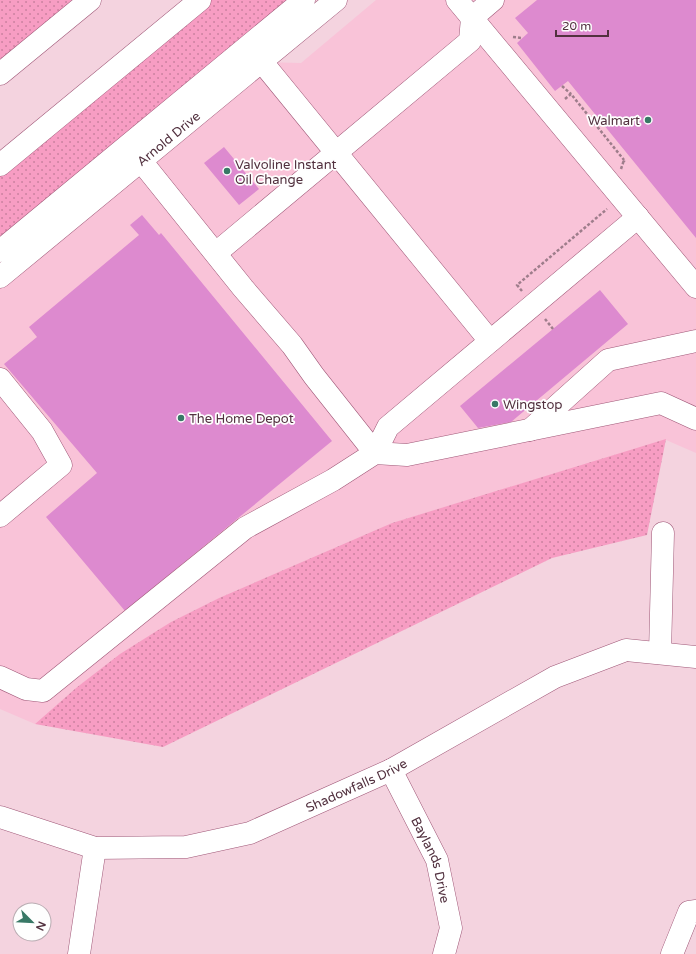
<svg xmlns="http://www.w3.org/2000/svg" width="696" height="954" font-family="'Varela Round',sans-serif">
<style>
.built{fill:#f9c3d8}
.grass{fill:url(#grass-dots)}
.building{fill:#dd8acf}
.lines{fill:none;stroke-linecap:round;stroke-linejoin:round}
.minor-casing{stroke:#9f5777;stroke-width:23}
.highway-casing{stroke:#9f5777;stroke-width:23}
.path{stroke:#9e7d8b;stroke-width:2.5;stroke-dasharray:3 2;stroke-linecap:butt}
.minor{stroke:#fff;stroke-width:22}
.highway{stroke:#fff;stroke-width:22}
.poi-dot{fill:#387866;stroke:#fefefe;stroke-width:1.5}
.labels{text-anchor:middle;stroke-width:3.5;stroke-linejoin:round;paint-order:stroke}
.poi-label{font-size:13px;fill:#52313f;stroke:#fefefe;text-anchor:start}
.street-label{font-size:13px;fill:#52313f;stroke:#fefefe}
</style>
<defs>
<pattern id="grass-dots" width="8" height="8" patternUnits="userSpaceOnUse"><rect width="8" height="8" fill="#f79dc3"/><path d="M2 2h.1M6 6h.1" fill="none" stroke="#cb81a0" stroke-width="1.8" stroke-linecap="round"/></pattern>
</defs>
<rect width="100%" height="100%" fill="#f4d3df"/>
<!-- built -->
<path class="built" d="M 376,0 L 696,0 L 696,453 L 666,440 L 392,523 L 219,598 L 171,622 L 76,688 L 35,724 L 0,709 L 0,277 L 262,62 L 301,63 Z"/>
<!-- grass -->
<path class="grass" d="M 0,0 L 90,0 L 0,74 Z
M 200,0 L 288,0 L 0,238 L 0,165 Z
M 666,439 L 647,535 L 552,558 L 163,747 L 35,724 L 76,688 L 120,654 L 171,622 L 219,598 L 392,523 Z"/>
<!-- building -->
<path class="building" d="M 537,0 L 696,0 L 696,238 L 568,81 L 555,91 L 517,43 L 528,33 L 515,18 Z
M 224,147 L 259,189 L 239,205 L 204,163 Z
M 142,215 L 159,235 L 161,233 L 332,441 L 125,611 L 46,517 L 97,473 L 4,364 L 37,337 L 29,327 L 139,235 L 130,225 Z
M 600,290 L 628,324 L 511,422 L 478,428 L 460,406 Z"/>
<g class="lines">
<defs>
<g id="minor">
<path d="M 457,0 L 696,287"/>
<path d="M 253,51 L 490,341"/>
<path d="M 141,161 L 243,288 L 292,345 L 314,376 L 375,453 L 388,427 L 638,217"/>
<path d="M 0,251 L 304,0"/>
<path d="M 216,253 L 470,41 L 472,18 L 493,0"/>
<path id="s1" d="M 0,277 L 336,0"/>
<path d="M 0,379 L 42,431 L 61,465 L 0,516"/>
<path d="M 530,430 L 608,360 L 696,341"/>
<path d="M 660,653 L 663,533"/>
<path d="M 0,677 L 26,689 L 43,691 L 245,528 L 333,480 L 375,453 L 407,455 L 661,403 L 696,419"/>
<path id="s2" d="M 391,770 L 437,860 L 451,928 L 444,954"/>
<path id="s3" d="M 0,817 L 95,848 L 186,847 L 250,833 L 391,770 L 555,677 L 626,650 L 696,657"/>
<path d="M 79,954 L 95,848"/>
<path d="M 672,954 L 689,912 L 696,911"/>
</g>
<path id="highway" d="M 0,74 L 90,0
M 0,165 L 200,0"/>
</defs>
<!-- minor casing -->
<use href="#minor" class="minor-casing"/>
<!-- highway casing -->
<use href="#highway" class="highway-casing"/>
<!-- path -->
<path class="path" d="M 513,37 L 522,38
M 562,86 L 571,94
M 565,99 L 571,94 L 624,160
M 621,169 L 624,160 L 624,162
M 522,291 L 517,285 L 607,209
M 545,319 L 553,329"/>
<!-- minor -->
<use href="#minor" class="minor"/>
<!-- highway -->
<use href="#highway" class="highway"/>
</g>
<!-- markers -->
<g class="poi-dot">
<circle cx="648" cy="120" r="4"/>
<circle cx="227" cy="171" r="4"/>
<circle cx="495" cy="404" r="4"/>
<circle cx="181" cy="418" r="4"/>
</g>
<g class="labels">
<!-- poi labels -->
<g class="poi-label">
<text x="640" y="125" text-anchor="end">Walmart</text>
<text x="235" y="169">Valvoline Instant<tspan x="235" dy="15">Oil Change</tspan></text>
<text x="503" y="409">Wingstop</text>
<text x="189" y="423">The Home Depot</text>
</g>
<!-- street labels -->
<g class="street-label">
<text dy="5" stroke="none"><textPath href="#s1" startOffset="218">Arnold Drive</textPath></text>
<text dy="5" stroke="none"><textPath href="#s3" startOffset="373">Shadowfalls Drive</textPath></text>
<text dy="5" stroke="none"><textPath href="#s2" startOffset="99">Baylands Drive</textPath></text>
</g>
</g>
<!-- north arrow -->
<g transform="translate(32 922) rotate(114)"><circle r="19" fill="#fefefe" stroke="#b9acb2"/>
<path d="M0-3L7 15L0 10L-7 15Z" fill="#387866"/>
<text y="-6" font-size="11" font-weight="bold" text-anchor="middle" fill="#52313f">N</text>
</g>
<!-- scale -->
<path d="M556 30v6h52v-6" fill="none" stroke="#52313f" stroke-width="2"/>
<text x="562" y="30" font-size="12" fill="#52313f" stroke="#fefefe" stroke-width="3" paint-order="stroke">20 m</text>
</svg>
